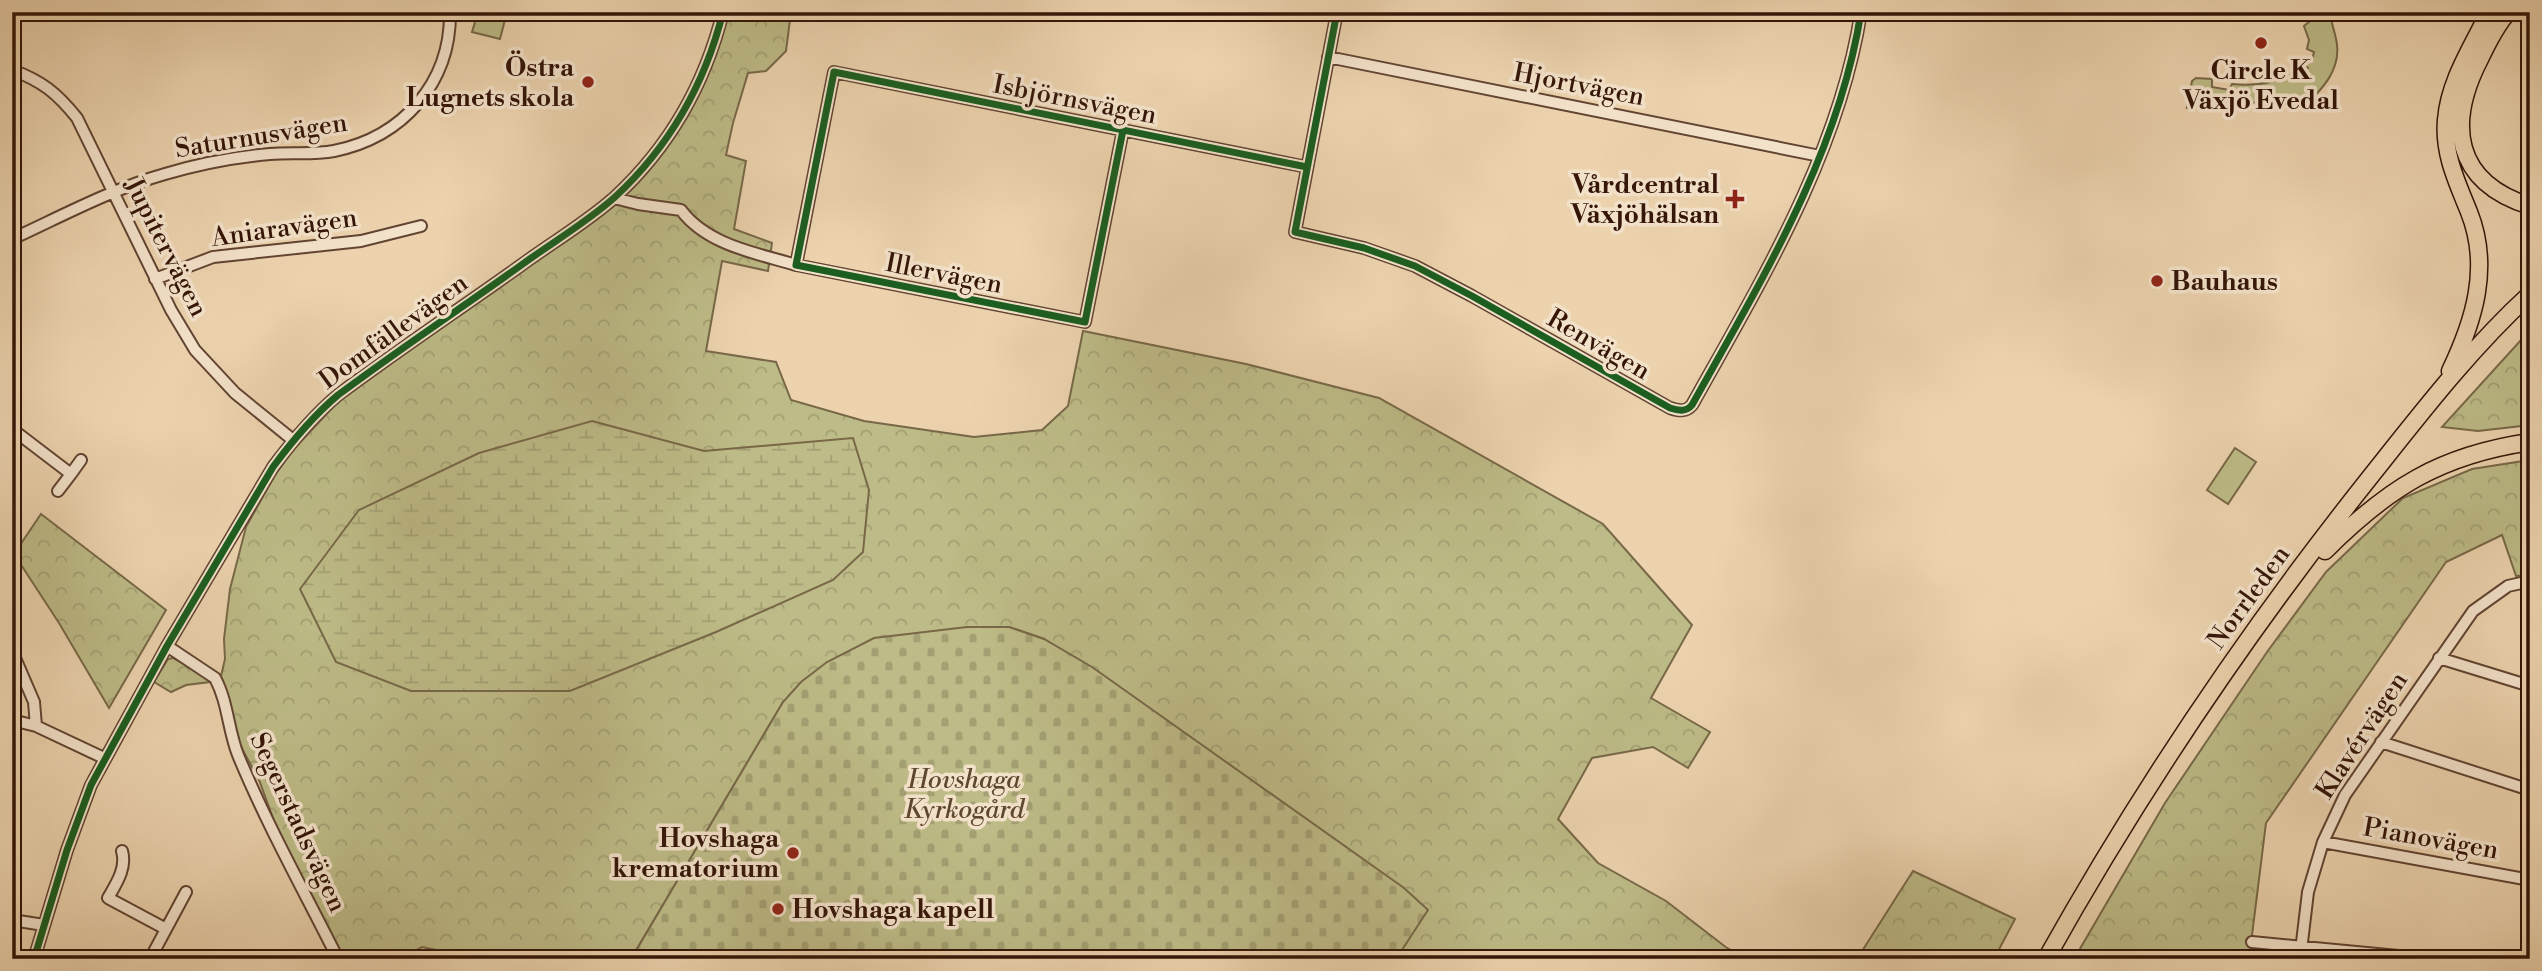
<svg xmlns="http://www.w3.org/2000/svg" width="2542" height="971" font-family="'Libre Bodoni',serif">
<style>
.green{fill:#bdbb87;stroke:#786848;stroke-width:2}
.forest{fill:url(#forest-crowns);stroke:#786848;stroke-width:2}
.wetland{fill:url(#wetland-marsh);stroke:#786848;stroke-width:2}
.cemetery{fill:url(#cemetery-stones);stroke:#786848;stroke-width:2}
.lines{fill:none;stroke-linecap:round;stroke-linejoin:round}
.minor-casing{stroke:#624432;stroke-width:14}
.highway-casing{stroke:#341508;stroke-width:19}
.minor{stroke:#f3e2ca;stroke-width:10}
.highway{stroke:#ecd3ae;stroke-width:16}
.cycleway-casing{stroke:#f3e2ca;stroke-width:11}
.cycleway{stroke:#1b5e20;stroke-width:7}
.poi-dot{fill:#8f2418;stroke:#f3e2ca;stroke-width:2.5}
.labels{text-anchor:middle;stroke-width:7;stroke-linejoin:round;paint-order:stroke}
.poi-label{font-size:26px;font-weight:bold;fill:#341508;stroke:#f3e2ca;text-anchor:end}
.street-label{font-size:26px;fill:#341508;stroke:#f3e2ca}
.park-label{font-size:26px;font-style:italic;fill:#5d472e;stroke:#f3e2ca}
</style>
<defs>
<pattern id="forest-crowns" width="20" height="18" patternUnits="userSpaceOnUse" patternTransform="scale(1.75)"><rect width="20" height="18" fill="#bdbb87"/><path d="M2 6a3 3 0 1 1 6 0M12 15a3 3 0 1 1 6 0" fill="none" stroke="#a3a073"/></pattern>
<pattern id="wetland-marsh" width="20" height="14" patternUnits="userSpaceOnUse" patternTransform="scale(1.75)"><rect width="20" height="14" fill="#bdbb87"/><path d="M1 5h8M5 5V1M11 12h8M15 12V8" fill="none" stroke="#a3a073"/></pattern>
<pattern id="cemetery-stones" width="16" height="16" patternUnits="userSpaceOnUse" patternTransform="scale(1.75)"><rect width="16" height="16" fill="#bdbb87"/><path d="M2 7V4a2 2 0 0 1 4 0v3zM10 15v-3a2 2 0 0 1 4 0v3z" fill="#a3a073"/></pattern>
</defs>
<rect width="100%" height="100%" fill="#ecd3ae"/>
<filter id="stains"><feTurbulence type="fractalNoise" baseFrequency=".00286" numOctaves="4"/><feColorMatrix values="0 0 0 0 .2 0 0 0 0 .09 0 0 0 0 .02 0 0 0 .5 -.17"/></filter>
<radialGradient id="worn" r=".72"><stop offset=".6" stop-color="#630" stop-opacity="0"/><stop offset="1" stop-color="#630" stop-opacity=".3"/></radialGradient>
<!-- green -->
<path class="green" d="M 478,12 L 507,12 L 500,39 L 472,32 Z
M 2304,12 L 2330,12 C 2331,24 2336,34 2337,45 C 2340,70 2323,88 2307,104 L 2262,102 L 2187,108 L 2192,81 L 2196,78 L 2212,79 L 2212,87 L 2229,90 L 2232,84 C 2253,86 2275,84 2294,73 L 2300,76 L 2308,68 L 2302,63 L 2305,60 L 2312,61 L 2314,52 L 2307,49 L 2309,40 L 2304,26 L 2310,21 Z
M 2235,448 L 2256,462 L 2228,504 L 2207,490 Z"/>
<!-- forest -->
<path class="forest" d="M 728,12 L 791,12 L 786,51 L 766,71 L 748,73 L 733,123 L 726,155 L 746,161 L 734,229 L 772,243 L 768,271 L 722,261 L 706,351 L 776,362 L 791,400 L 864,421 L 974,437 L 1042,430 L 1068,406 L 1083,331 L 1246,364 L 1379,398 L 1603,524 L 1692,625 L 1651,698 L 1710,732 L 1688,768 L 1653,747 L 1592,758 L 1558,819 L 1598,863 L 1666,901 L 1727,948 L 1747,959 L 1396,959 L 1427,910 L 1044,639 L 1009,627 L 967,627 L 783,702 L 631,959 L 441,959 L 436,950 L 422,947 L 400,959 L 344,959 L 277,829 L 259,780 L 240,745 L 227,692 L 221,676 L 225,659 L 224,639 L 230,589 L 246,527 L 275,475 L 293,450 L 333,407 L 356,387 C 406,353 455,317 504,283 C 536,261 570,240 601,216 C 666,166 710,91 728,12 Z
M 2530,330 L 2530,425 L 2478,431 L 2442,427 Z
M 2530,460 L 2530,575 L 2516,576 L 2502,535 L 2446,562 L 2266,823 L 2249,959 L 2074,959 L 2165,803 L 2267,652 L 2326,572 L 2403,498 L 2472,469 Z
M 41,514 L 166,610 L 109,708 L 59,623 L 14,554 Z
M 173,658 L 210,679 L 210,682 L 186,685 L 171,692 L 154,682 L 168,659 Z
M 1913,871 L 2015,919 L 1994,959 L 1857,959 Z"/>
<!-- wetland -->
<path class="wetland" d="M 592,421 L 704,451 L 853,438 L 869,490 L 863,552 L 833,580 L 716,632 L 570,691 L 411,691 L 336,662 L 300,589 L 359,510 L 479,453 Z"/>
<!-- cemetery -->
<path class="cemetery" d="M 967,627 L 1009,627 L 1044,639 L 1092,667 L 1404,888 L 1428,910 L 1396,959 L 631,959 L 783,702 L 801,682 L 827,662 L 874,638 Z"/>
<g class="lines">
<defs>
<path id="minor" d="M 1337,12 L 1295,232 L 1364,248 L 1415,266 L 1472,296 L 1670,408 C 1679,411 1686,412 1692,405 C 1761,281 1839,154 1861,12
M 12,18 L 15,12
M 1328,57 L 1820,156
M 12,70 C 42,81 57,93 77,118 L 171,310 L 195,350 L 235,393 L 293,440
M 1123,130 L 1085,322 L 796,265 L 834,72 L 1307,167
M 614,198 L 638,204 L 681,210 C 707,245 756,253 796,265
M 12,239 C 62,216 112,189 165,174 C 199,164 235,157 270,154 C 291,152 313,155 334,151 C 403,137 451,83 450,12
M 155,279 L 213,257 L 361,241 L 421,226
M 12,429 L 71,474 L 58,491
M 71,474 L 81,460
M 167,646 L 215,678 C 228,702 228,730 238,755 C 267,825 304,891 338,959
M 12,651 L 34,702 L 36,726
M 2439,658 L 2530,686
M 12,720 L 36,726 L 104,758
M 2381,742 L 2530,790
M 2323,842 L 2530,880
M 122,851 C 127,868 116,884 108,898 L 166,929
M 12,920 L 44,925
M 2252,942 L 2430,959
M 702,958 L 705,959
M 34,959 L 67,850 L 91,785 L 167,646 L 273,467 C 293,440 313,416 338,395 C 398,350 460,309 520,266 C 551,243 586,223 615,197 C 669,147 705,84 723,12
M 150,959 L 186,892
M 2300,959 L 2308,892 L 2323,842 L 2345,795 L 2473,611 L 2508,586 L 2530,581"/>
<path id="highway" d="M 2508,12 C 2496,26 2488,42 2480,59 C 2447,123 2453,182 2530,206
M 2450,371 C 2474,321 2491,267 2469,212 C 2457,182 2443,154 2446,120 C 2449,81 2472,47 2489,12
M 2325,551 C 2388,488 2440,455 2530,442
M 2046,959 C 2140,791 2247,632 2367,481 C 2418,417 2469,350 2530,294"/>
</defs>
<!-- minor casing -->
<use href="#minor" class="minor-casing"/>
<!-- highway casing -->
<use href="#highway" class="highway-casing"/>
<!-- minor -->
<use href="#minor" class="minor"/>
<!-- highway -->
<use href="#highway" class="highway"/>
<defs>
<path id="cycleway" d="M 1337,12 L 1295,232 L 1364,248 L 1415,266 L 1472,296 L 1670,408 C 1679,411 1686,412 1692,405 C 1761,281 1839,154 1861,12
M 1123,130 L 1085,322 L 796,265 L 834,72 L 1307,167
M 34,959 L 67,850 L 91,785 L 167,646 L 273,467 C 293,440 313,416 338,395 C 398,350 460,309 520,266 C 551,243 586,223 615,197 C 669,147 705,84 723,12"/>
</defs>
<!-- cycleway casing -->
<use href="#cycleway" class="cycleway-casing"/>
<!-- cycleway -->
<use href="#cycleway" class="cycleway"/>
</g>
<!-- markers -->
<g class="poi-dot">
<circle cx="2261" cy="43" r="7"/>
<circle cx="588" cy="82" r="7"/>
<path d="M1731.5 188.5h7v7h7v7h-7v7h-7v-7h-7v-7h7z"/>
<circle cx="2157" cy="281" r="7"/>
<circle cx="793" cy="853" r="7"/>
<circle cx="778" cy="909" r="7"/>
</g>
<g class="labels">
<!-- poi labels -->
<g class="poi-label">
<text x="574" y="76">Östra<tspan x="574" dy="30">Lugnets skola</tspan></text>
<text x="2261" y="79" text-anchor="middle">Circle K<tspan x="2261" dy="30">Växjö Evedal</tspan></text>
<text x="1719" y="193">Vårdcentral<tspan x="1719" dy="30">Växjöhälsan</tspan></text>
<text x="2171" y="290" text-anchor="start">Bauhaus</text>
<text x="779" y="847">Hovshaga<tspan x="779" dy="30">krematorium</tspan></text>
<text x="792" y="918" text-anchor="start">Hovshaga kapell</text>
</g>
<!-- street labels -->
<g class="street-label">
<text transform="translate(1579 84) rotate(11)" y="9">Hjortvägen</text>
<text transform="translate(1075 99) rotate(11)" y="9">Isbjörnsvägen</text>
<text transform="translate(261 135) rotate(-9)" y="9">Saturnusvägen</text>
<text transform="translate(284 227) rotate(-8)" y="9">Aniaravägen</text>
<text transform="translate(167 247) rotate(63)" y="9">Jupitervägen</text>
<text transform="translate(944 273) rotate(11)" y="9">Illervägen</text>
<text transform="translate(393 331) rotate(-36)" y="9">Domfällevägen</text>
<text transform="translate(1599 344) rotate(30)" y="9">Renvägen</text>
<text transform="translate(2248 597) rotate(-54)" y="9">Norrleden</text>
<text transform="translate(2361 735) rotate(-57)" y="9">Klavérvägen</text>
<text transform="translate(299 822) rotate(65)" y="9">Segerstadsvägen</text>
<text transform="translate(2431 838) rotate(10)" y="9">Pianovägen</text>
</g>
<!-- park labels -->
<g class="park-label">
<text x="964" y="788">Hovshaga<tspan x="964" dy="30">Kyrkogård</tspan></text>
</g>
</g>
<!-- margin -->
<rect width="2542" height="971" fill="none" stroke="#ecd3ae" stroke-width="42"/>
<rect x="14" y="14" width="2514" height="943" fill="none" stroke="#341508" stroke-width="3.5"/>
<rect x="21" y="21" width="2500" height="929" fill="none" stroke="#341508" stroke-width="2"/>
<rect width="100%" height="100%" filter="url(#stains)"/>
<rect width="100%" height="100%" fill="url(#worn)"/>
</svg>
